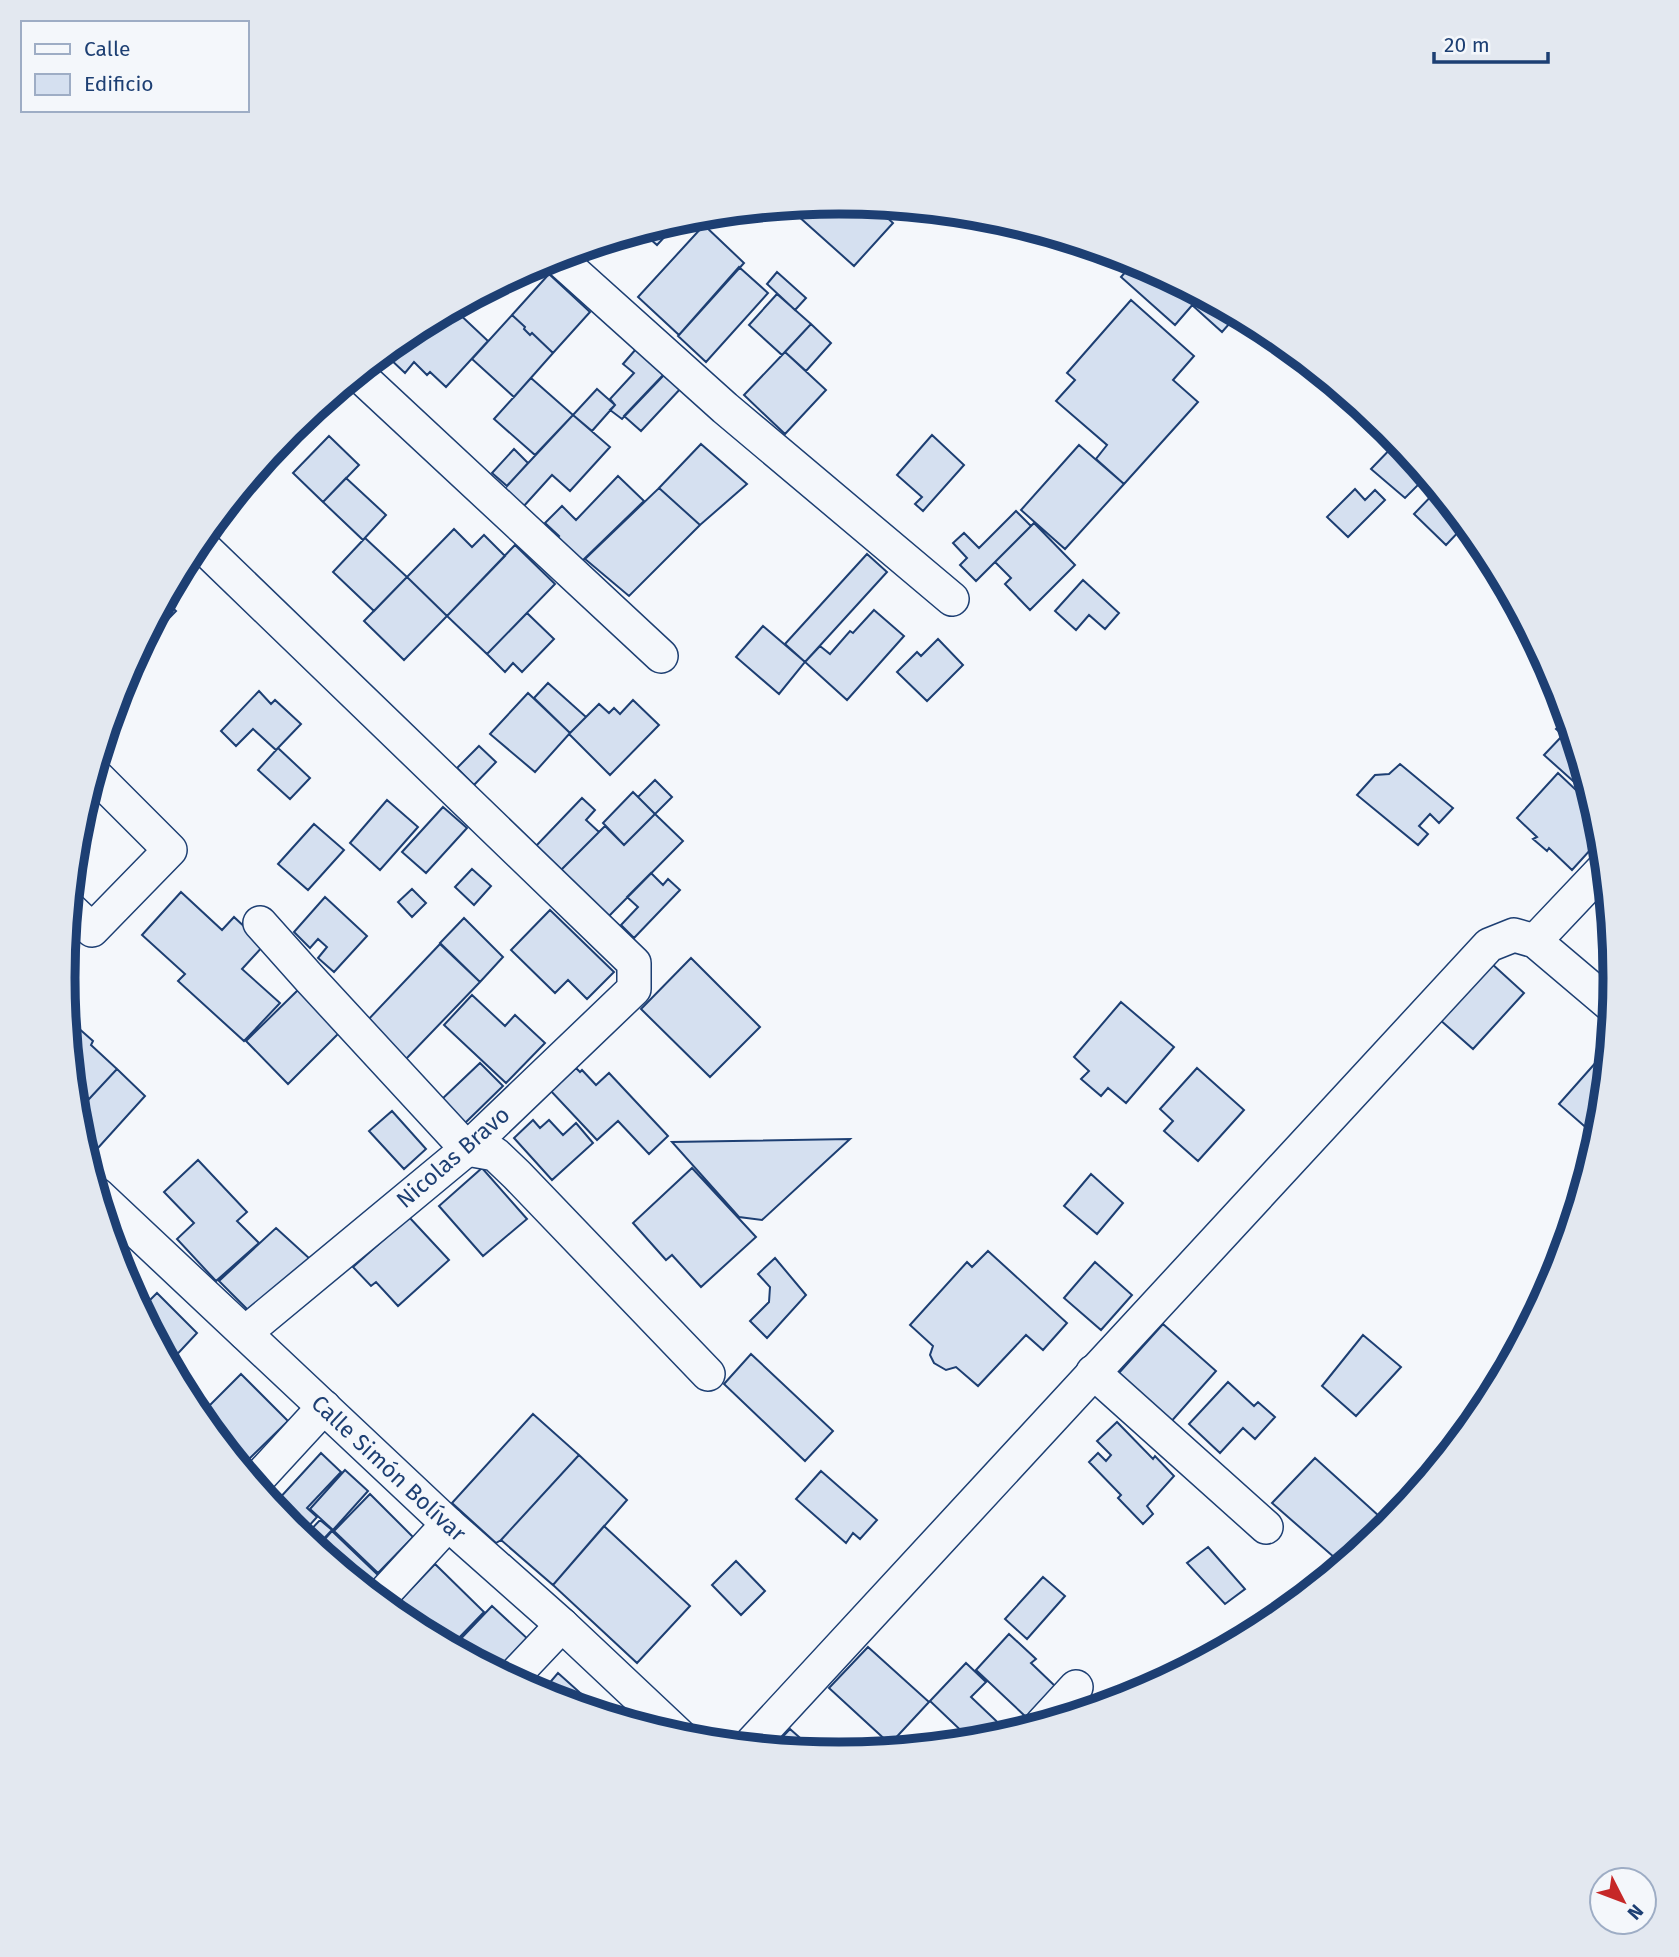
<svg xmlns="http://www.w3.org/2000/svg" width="1679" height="1957" font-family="'Fira Sans',sans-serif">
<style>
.building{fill:#d5e0f0;stroke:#1d3f73;stroke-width:2}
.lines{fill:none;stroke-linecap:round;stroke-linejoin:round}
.minor-casing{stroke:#1d3f73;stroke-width:36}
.minor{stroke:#f4f7fb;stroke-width:33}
.labels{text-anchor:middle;stroke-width:5;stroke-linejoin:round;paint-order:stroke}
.street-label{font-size:23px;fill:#1d3f73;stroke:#f4f7fb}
.rim{fill:none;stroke:#1d3f73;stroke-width:9}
</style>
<rect width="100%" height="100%" fill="#f4f7fb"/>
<!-- building -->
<path class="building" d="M 840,202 L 873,205 L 893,223 L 854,266 L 788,207 Z
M 680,220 L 657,245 L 641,231 Z
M 704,225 L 744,263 L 679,335 L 638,297 Z
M 1135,261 L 1201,295 L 1175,325 L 1121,277 Z
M 739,267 L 768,293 L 706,362 L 678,336 Z
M 777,272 L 806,298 L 795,310 L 767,284 Z
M 549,274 L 590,312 L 553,353 L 532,333 L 530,335 L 524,329 L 525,327 L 512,315 Z
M 777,294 L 811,324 L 782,355 L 749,325 Z
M 1201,295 L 1237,315 L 1222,332 L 1192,305 Z
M 1131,300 L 1194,356 L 1173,380 L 1198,402 L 1124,484 L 1096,459 L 1107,445 L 1056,401 L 1075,380 L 1067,373 Z
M 454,309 L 488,341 L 446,387 L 430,372 L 427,375 L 414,362 L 405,373 L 388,357 L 412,331 Z
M 512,315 L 525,327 L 524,329 L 530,335 L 532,333 L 553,353 L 514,397 L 472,359 Z
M 811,324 L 831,343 L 806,371 L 785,352 Z
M 636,349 L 664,375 L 622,419 L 610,410 L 615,405 L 610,399 L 634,373 L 623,364 Z
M 785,352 L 826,390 L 785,434 L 744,395 Z
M 666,372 L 682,387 L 641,431 L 624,416 Z
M 531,378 L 573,415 L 535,455 L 494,419 Z
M 597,389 L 615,405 L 592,431 L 573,415 Z
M 573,415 L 610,447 L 570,491 L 552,475 L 523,507 L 504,489 Z
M 932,435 L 964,465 L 923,511 L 915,504 L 922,497 L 897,475 Z
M 329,436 L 359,465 L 323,502 L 293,473 Z
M 1398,441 L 1427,476 L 1405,498 L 1371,469 Z
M 701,444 L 747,484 L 700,525 L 659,488 Z
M 1079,445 L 1124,484 L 1065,549 L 1021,510 Z
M 514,449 L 528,463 L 507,486 L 492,473 Z
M 618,476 L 644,501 L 581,562 L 556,539 L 559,536 L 545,523 L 562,506 L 576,520 Z
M 346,478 L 386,515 L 363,540 L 323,502 Z
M 659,488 L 700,525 L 629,596 L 585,559 Z
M 1355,489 L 1365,500 L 1375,490 L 1385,500 L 1348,537 L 1327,517 Z
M 1438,489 L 1466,524 L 1446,545 L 1414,514 Z
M 1016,511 L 1031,526 L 976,581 L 960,565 L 967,558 L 953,543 L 964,533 L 979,548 Z
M 1034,523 L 1075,565 L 1030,610 L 1005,584 L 1011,578 L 995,562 Z
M 454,529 L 472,547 L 484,535 L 505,556 L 447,616 L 407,577 Z
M 365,538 L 407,577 L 374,611 L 333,572 Z
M 515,545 L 555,584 L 487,654 L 447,616 Z
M 867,554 L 887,572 L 805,662 L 785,644 Z
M 407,577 L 447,616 L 404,660 L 364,621 Z
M 1083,580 L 1119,613 L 1105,629 L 1089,615 L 1076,630 L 1055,611 Z
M 165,601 L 176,611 L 139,649 Z
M 874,610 L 904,636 L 847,700 L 805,662 L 820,646 L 830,654 L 850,631 L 853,633 Z
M 527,613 L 554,639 L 522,672 L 513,663 L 505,672 L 487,654 Z
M 763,626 L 805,662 L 779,694 L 736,657 Z
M 938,639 L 963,665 L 927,701 L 897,672 L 917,652 L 921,656 Z
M 548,683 L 586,717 L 570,733 L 534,698 Z
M 259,691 L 271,704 L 275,700 L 301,724 L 276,750 L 253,729 L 236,746 L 221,731 Z
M 528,693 L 570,733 L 535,772 L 490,734 Z
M 633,700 L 659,725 L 610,775 L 569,734 L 599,704 L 609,713 L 614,708 L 620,714 Z
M 1568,717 L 1592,798 L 1544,755 L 1563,735 L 1556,729 Z
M 479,746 L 496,762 L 474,785 L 457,768 Z
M 278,748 L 310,778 L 290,799 L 258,770 Z
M 1400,764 L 1453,808 L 1439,823 L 1430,814 L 1419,826 L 1428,834 L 1418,845 L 1357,795 L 1375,775 L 1389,774 Z
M 1558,773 L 1595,808 L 1601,827 L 1602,837 L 1572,870 L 1549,848 L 1547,851 L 1533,839 L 1537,837 L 1517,818 Z
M 655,780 L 672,797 L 655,814 L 638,797 Z
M 633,792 L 655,814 L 624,845 L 603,823 Z
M 582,798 L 595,810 L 586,820 L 599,832 L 561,870 L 536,846 Z
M 387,800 L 418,827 L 380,870 L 350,843 Z
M 443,807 L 467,828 L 426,873 L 402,852 Z
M 655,814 L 683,841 L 609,916 L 561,870 L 605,826 L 624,845 Z
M 314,824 L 344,850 L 308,890 L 278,864 Z
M 472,869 L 491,886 L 474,905 L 455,887 Z
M 651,873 L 663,885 L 668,879 L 680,890 L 634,938 L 621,925 L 638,907 L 627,897 Z
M 412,889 L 426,903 L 412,917 L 398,902 Z
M 181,892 L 222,930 L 234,917 L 264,945 L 242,969 L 280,1003 L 244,1041 L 178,981 L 185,974 L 142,935 Z
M 325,897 L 367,936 L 334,972 L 318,958 L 327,947 L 318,939 L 310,948 L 294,932 Z
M 550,910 L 614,972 L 587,999 L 568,980 L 555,993 L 511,950 Z
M 464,918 L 503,957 L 480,982 L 440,943 Z
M 440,944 L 480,982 L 405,1060 L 366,1022 Z
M 691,958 L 760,1027 L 710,1077 L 641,1009 Z
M 1491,963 L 1524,993 L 1473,1049 L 1439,1019 Z
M 298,990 L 340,1032 L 288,1084 L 246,1041 Z
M 64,993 L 78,1007 L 67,1018 Z
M 472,995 L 505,1026 L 515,1015 L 545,1043 L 506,1083 L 444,1025 Z
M 1121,1002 L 1174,1047 L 1126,1103 L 1108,1088 L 1101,1096 L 1081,1079 L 1089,1071 L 1074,1057 Z
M 76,1026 L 93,1041 L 91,1045 L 117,1069 L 76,1113 L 68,1034 Z
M 1598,1060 L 1607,1068 L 1601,1130 L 1598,1138 L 1559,1104 Z
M 480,1063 L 503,1086 L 464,1124 L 441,1100 Z
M 576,1068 L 580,1072 L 582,1070 L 596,1085 L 609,1073 L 668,1136 L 649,1154 L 618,1121 L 597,1140 L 549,1089 L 559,1083 Z
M 1197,1068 L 1244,1110 L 1198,1161 L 1164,1131 L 1173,1121 L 1160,1109 Z
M 117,1069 L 145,1096 L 88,1159 L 86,1157 L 78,1130 L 76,1113 Z
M 392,1111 L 426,1149 L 404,1169 L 369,1131 Z
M 533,1120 L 540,1128 L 549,1120 L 563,1135 L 576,1123 L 593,1143 L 552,1180 L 514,1138 Z
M 850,1139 L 762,1220 L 739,1217 L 672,1142 Z
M 198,1160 L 247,1212 L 237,1221 L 259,1243 L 216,1281 L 177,1239 L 194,1223 L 164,1192 Z
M 482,1168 L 527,1219 L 483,1256 L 439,1206 Z
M 692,1168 L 756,1237 L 701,1287 L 672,1255 L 666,1260 L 633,1223 Z
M 1091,1174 L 1123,1203 L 1097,1234 L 1064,1206 Z
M 409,1217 L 449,1260 L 398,1306 L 376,1282 L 371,1286 L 353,1267 Z
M 276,1228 L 310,1259 L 253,1315 L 219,1281 Z
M 988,1251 L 1067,1323 L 1043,1350 L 1026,1335 L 978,1386 L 956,1367 L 946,1370 L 934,1363 L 930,1355 L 933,1346 L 910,1325 L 967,1262 L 972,1267 Z
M 775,1258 L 806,1295 L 767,1338 L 750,1321 L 769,1302 L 770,1287 L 758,1274 Z
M 1095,1262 L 1132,1295 L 1101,1330 L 1064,1298 Z
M 157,1293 L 197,1333 L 169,1363 L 140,1310 Z
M 1163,1324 L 1216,1371 L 1169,1424 L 1118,1374 Z
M 1363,1335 L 1401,1367 L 1356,1416 L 1322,1386 Z
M 751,1354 L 833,1431 L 805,1461 L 724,1384 Z
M 241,1374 L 288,1421 L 249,1459 L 203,1412 Z
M 1228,1382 L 1254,1406 L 1258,1402 L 1275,1417 L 1255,1439 L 1243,1428 L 1220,1453 L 1189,1424 Z
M 533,1414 L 579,1455 L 501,1540 L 496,1543 L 452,1503 Z
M 1117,1422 L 1153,1459 L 1155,1456 L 1174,1476 L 1147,1506 L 1153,1514 L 1143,1524 L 1118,1498 L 1121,1495 L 1089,1462 L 1098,1453 L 1106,1461 L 1111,1455 L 1097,1441 Z
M 321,1453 L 341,1472 L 307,1508 L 317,1517 L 307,1528 L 277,1501 Z
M 579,1455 L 627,1500 L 553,1585 L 501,1540 Z
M 1315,1458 L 1390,1526 L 1343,1565 L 1272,1503 Z
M 345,1470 L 368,1491 L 333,1530 L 310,1509 Z
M 821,1471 L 877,1520 L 860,1539 L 853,1533 L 846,1543 L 796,1499 Z
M 370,1494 L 413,1537 L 378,1573 L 334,1531 Z
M 272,1505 L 306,1535 L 320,1520 L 332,1530 L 315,1548 L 290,1527 Z
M 604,1526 L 690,1606 L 637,1663 L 553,1585 Z
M 332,1531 L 379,1576 L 366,1590 L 316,1549 Z
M 1208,1547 L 1245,1589 L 1225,1604 L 1187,1563 Z
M 736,1561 L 765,1591 L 741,1615 L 712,1585 Z
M 435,1564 L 484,1612 L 453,1644 L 446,1637 L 441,1642 L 408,1624 L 391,1610 Z
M 1043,1577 L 1065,1596 L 1027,1639 L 1005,1619 Z
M 492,1606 L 530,1641 L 499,1673 L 445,1644 L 448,1641 L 453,1647 Z
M 1256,1615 L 1267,1626 L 1252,1634 L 1244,1626 Z
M 1009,1634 L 1036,1659 L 1031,1663 L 1055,1686 L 1026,1717 L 976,1670 Z
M 868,1647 L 929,1702 L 890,1744 L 829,1688 Z
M 966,1663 L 986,1682 L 971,1697 L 1010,1734 L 991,1740 L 973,1742 L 930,1701 Z
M 558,1673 L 587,1699 L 580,1707 L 540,1694 Z
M 790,1729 L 817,1753 L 772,1748 Z"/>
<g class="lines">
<defs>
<g id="minor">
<path d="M 557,257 L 725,408 L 952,599"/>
<path d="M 358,374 L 661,656"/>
<path d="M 198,542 L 634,963 L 634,989 L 467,1149 L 245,1333"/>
<path d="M 70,909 L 92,930 L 170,850 L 94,774"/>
<path d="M 260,923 L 310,979 L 467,1149 L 495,1154 L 517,1175 L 708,1374"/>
<path d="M 1535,941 L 1605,867"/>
<path id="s1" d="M 98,1195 L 448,1524 L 562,1625 L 682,1738"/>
<path d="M 1093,1372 L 1266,1527"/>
<path d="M 254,1483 L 324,1407"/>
<path d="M 378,1600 L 448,1524"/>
<path d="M 511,1679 L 562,1625"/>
<path d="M 1042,1724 L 1076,1687"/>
<path d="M 749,1746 L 1489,945 L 1514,935 L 1535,941 L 1613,1007"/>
</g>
</defs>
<!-- minor casing -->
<use href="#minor" class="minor-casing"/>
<!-- minor -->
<use href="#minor" class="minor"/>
</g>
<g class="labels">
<!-- street labels -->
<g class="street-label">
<text transform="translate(453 1157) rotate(-41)" y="8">Nicolas Bravo</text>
<text dy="8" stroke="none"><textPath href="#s1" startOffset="399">Calle Simón Bolívar</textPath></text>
</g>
</g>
<!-- crop -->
<path d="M0 0H1679V1957H0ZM75 978a764 764 0 1 1 1528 0a764 764 0 1 1-1528 0Z" fill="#e3e8f0" fill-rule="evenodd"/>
<path class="rim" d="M75 978a764 764 0 1 1 1528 0a764 764 0 1 1-1528 0Z"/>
<!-- legend -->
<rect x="21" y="21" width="228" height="91" fill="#f4f7fb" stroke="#9eadc5" stroke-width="2"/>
<rect x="35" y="44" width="35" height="10" fill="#f4f7fb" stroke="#9eadc5" stroke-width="2"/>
<text x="84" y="56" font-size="21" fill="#1d3f73">Calle</text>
<rect x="35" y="74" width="35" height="21" fill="#d5e0f0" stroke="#9eadc5" stroke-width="2"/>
<text x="84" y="91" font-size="21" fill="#1d3f73">Edificio</text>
<!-- north arrow -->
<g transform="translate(1623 1901) rotate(132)"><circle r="33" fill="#f4f7fb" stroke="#9eadc5" stroke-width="2"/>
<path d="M0-5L12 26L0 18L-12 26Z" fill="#c62828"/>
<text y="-10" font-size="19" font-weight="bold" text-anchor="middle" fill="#1d3f73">N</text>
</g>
<!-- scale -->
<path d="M1434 52v10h114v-10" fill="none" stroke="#1d3f73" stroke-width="3.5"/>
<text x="1444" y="52" font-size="21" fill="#1d3f73" stroke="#f4f7fb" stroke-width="5" paint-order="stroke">20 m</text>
</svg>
